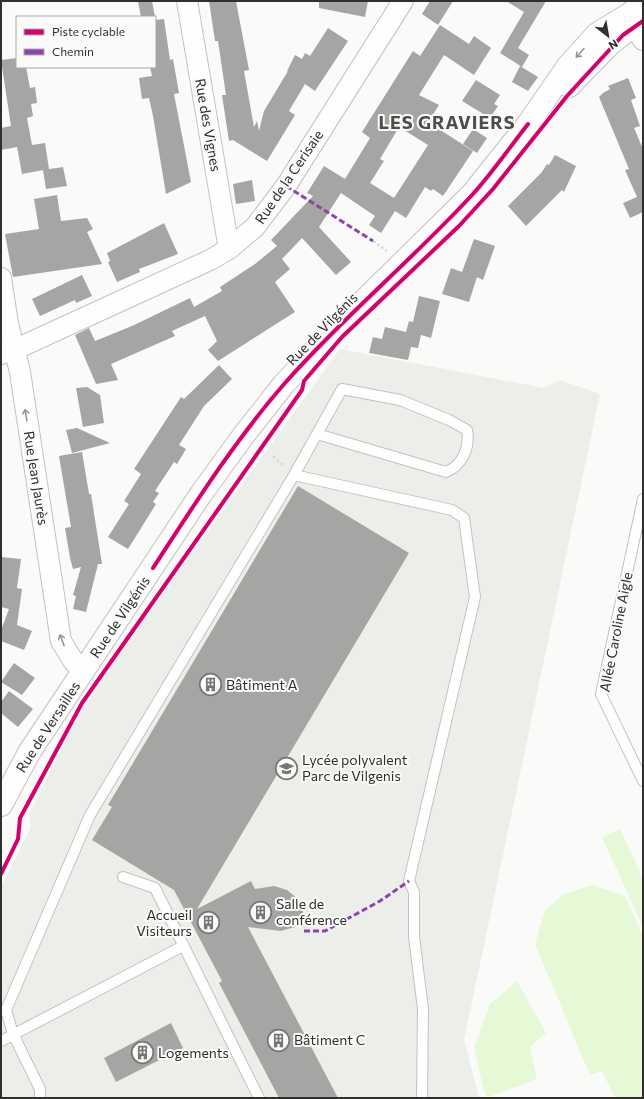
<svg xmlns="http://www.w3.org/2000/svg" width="644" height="1099" font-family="Commissioner,sans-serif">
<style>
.built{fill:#ecefe9}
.green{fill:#e6f9d6}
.building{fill:#a5a5a4;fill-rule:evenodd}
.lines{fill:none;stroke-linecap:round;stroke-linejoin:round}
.service-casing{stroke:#c1c2c1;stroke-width:12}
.minor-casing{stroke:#c1c2c1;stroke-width:22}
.tertiary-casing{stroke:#c1c2c1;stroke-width:24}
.path{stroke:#dbdbda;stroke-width:2.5;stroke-dasharray:3 2;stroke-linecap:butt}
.service{stroke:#fefefe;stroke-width:10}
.minor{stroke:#fefefe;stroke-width:20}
.tertiary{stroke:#fefefe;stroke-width:22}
.quiet{stroke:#8e44ad;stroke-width:3;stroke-dasharray:6 3;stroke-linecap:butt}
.cycleway-casing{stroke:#fafbf8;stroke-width:6}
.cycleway{stroke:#d6006c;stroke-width:4}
.oneway{stroke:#969696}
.labels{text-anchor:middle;stroke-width:4;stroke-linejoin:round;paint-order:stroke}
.street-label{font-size:14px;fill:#2f2f2e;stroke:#fafbf8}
.poi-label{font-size:14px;fill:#2f2f2e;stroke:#fafbf8;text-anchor:start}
.district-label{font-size:18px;font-weight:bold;letter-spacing:1px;fill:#4d4e4c;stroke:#fafbf8}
</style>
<rect width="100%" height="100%" fill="#fafaf9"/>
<!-- built -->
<path class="built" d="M 340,349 L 544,388 L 560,380 L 600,394 L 464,1040 L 479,1098 L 1,1098 L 1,887 L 31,827 L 29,814 L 75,722 L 123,649 Z"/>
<!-- green -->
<path class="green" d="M 620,829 L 643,879 L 643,927 L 602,837 Z
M 593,885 L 625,896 L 643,936 L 643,1098 L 615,1098 L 602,1071 L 590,1075 L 535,944 L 545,910 L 564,894 Z
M 517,981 L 546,1033 L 530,1047 L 537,1079 L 486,1098 L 474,1048 L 490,1004 Z"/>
<!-- building -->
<path class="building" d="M 138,1 L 152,1 L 155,17 L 141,17 Z
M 209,1 L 236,1 L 249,70 L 244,71 L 254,127 L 257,121 L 259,131 L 264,111 L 288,71 L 287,71 L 295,55 L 302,59 L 305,53 L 310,56 L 328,28 L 348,41 L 315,91 L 305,84 L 289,111 L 295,115 L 267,161 L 233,140 L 229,141 L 222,95 L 226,95 L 218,41 L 215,41 Z
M 319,1 L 368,1 L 365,17 L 319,8 Z
M 430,1 L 453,1 L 438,25 L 422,14 Z
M 506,1 L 546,1 L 518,48 L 529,55 L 522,67 L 500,53 L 524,12 Z
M 164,19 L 170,60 L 173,59 L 179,93 L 174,94 L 191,182 L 166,194 L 153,116 L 149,98 L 142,99 L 139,78 L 152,76 L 150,67 L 155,67 L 155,20 Z
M 440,25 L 469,44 L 474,36 L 491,48 L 474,75 L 444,55 L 419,95 L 439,105 L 428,122 L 473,151 L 443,196 L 433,189 L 431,191 L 425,187 L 406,218 L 395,211 L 381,233 L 369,225 L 375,216 L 341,193 L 319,227 L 351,262 L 336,275 L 302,238 L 282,259 L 290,269 L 275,282 L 295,312 L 218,361 L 208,350 L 217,341 L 205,316 L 172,331 L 175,336 L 111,364 L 118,380 L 96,384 L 75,335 L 89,328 L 95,341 L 132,326 L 190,298 L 194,307 L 222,291 L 220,287 L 255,264 L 277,246 L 271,240 L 313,196 L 307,193 L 324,166 L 345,179 L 370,138 L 362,132 L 413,51 L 420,56 ZM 399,127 L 428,145 L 394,198 L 370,183 L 384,161 L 380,159 Z
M 17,58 L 17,67 L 26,67 L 30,88 L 35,87 L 37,103 L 31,104 L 33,116 L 27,118 L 32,145 L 45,143 L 49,169 L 22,174 L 17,147 L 1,150 L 1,128 L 11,126 L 1,60 Z
M 520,66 L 538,77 L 528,91 L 512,82 Z
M 628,78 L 636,98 L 631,100 L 640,126 L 634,128 L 643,149 L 643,212 L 630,218 L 623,203 L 637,197 L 625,170 L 629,169 L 599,97 L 603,93 L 610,89 L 608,86 Z
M 476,80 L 500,95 L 494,104 L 498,106 L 490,118 L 462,101 Z
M 473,129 L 487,138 L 477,153 L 463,144 Z
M 555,155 L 576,166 L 564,192 L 562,190 L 526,226 L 508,206 L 542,172 L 547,164 L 549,165 Z
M 63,167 L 67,186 L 46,189 L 43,170 Z
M 252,180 L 255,201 L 236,204 L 233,184 Z
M 57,195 L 61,221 L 87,218 L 93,229 L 87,232 L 102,264 L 13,277 L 5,234 L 39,229 L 34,199 Z
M 164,223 L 178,254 L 139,269 L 140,272 L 117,282 L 108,262 L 110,261 L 107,253 Z
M 474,239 L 495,246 L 483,280 L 477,277 L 469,302 L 442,294 L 451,268 L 462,272 Z
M 82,275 L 92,296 L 76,303 L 75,300 L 40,316 L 32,299 Z
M 419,296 L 440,301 L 431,338 L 421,335 L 418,348 L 411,347 L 408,360 L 369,353 L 373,337 L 382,339 L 385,327 L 406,332 L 409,321 L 413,322 Z
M 219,365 L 232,379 L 204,406 L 179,445 L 186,449 L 177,464 L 174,462 L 155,491 L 159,493 L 153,502 L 156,504 L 128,549 L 108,537 L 129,504 L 124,501 L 141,474 L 134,469 L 181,397 L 184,399 Z
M 87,387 L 100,395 L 104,423 L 83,427 L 76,388 Z
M 77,428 L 110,443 L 72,453 L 66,430 Z
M 82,452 L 89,494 L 91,494 L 102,564 L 98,564 L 86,612 L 73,609 L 76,596 L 73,595 L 81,567 L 73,569 L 70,558 L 65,528 L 71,527 L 59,456 Z
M 298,486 L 409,553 L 197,909 L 251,881 L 255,889 L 274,886 L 287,890 L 298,899 L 303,910 L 303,917 L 295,927 L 281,931 L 248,927 L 338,1098 L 279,1098 L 219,983 L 222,981 L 174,890 L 92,840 L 112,807 L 108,805 Z
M 1,557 L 21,559 L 17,588 L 22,589 L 17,625 L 32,631 L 24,650 L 1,641 L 1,630 L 9,609 L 1,607 Z
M 14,663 L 35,678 L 22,695 L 1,682 Z
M 9,691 L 33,709 L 18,727 L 1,713 L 1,702 Z
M 171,1023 L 183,1048 L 116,1082 L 104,1058 Z"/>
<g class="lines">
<defs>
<path id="service" d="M 294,475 L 452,510 L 464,518 L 475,597 L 409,881 L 414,892 L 414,937 L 423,1009 L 422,1098
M 643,499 L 601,694 L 643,781
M 123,877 L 155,888 L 259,1098
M 1,1041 L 183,946
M 40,1098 L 40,1089 L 13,1034 L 6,1010 L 90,815 L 294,475 L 342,389 L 400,400 L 449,420 L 467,430 C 470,447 463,465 446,472 L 317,434"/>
<path id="minor" d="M 187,1 L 229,249
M 628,15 L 643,40
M 1,278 L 8,324 L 20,372 L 61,641 L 74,662 L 84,672
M 1,354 L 16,349 L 210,260 L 229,249 L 255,227 L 286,186 L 403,1"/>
<path id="tertiary" d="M 569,86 L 609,45 L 634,25
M 1,805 L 30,751 L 201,494 L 243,436 L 284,384 L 330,334 L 472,194 L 528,124 L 568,66 L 597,34 L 628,15 L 643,4"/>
</defs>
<!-- service casing -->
<use href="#service" class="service-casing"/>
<!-- minor casing -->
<use href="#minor" class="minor-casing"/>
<!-- tertiary casing -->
<use href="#tertiary" class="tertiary-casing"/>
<!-- path -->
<path class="path" d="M 373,241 L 387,251
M 273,456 L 283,465"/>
<!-- service -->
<use href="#service" class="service"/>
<!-- minor -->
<use href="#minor" class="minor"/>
<!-- tertiary -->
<use href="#tertiary" class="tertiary"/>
<!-- quiet -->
<path class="quiet" d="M 286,186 L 373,241
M 304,931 L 325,931 L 380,901 L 409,881"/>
<defs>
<path id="cycleway" d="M 153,568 C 194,505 235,440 285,383 C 343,317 412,260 472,195 C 492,173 510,147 528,124
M 1,874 L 18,839 L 20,818 L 82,703 L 302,390 L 304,381 L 342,337 L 459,226 L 493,189 L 567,96 L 623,35 L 643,21"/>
</defs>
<!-- cycleway casing -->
<use href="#cycleway" class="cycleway-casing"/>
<!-- cycleway -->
<use href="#cycleway" class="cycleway"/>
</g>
<!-- one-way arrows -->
<defs><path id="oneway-shaft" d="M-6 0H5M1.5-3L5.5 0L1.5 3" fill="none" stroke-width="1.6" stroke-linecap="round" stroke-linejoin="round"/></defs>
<g class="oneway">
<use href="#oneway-shaft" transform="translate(580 53) rotate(132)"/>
<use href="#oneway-shaft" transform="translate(26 415) rotate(-99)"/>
<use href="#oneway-shaft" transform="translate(62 640) rotate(-110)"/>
</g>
<!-- icons -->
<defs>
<symbol id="building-ring" viewBox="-11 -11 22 22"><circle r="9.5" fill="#fafbf8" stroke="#767675" stroke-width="1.5"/><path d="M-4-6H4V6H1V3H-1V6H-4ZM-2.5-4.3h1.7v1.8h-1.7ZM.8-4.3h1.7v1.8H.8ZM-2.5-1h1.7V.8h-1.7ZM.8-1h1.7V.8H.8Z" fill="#767675"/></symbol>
<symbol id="school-ring" viewBox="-11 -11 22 22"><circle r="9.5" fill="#fafbf8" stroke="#767675" stroke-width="1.5"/><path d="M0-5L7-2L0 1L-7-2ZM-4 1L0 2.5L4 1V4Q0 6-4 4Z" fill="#767675"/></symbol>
</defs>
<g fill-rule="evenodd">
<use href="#building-ring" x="198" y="672" width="25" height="25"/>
<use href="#school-ring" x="274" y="756" width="25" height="25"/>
<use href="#building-ring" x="248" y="900" width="25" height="25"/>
<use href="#building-ring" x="196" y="910" width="25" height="25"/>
<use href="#building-ring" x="266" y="1028" width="25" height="25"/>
<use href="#building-ring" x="130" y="1040" width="25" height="25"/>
</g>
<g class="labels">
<!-- street labels -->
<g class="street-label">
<text transform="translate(208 125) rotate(80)" y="5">Rue des Vignes</text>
<text transform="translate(289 177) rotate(-56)" y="5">Rue de la Cerisaie</text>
<text transform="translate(322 329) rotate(-46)" y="5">Rue de Vilgénis</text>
<text transform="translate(36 478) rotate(81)" y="5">Rue Jean Jaurès</text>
<text transform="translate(120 617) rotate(-56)" y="5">Rue de Vilgénis</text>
<text transform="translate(616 632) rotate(-79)" y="5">Allée Caroline Aigle</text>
<text transform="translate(48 727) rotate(-57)" y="5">Rue de Versailles</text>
</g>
<!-- poi labels -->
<g class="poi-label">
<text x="226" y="690">Bâtiment A</text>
<text x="302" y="765">Lycée polyvalent<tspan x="302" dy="16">Parc de Vilgenis</tspan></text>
<text x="276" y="909">Salle de<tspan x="276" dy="16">conférence</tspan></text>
<text x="192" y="920" text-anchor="end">Accueil<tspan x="192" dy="16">Visiteurs</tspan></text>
<text x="294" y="1045">Bâtiment C</text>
<text x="158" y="1058">Logements</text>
</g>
<!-- district labels -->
<g class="district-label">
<text x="447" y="129">LES GRAVIERS</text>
</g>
</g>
<!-- border -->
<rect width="644" height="1099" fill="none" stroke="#2f2f2e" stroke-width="4"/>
<!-- legend -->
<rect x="16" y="16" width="140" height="52" fill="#fafbf8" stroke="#a9a9a7"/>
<rect x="24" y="29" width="20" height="6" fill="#d6006c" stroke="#a9a9a7"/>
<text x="52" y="36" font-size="12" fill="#2f2f2e">Piste cyclable</text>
<rect x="24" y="49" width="20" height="6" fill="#8e44ad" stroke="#a9a9a7"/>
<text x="52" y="56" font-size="12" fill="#2f2f2e">Chemin</text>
<!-- north arrow -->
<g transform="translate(608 36) rotate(149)" stroke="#fafbf8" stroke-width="3" paint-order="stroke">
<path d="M0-3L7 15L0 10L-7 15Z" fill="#2f2f2e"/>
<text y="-6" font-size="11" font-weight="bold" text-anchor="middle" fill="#2f2f2e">N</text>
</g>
</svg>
